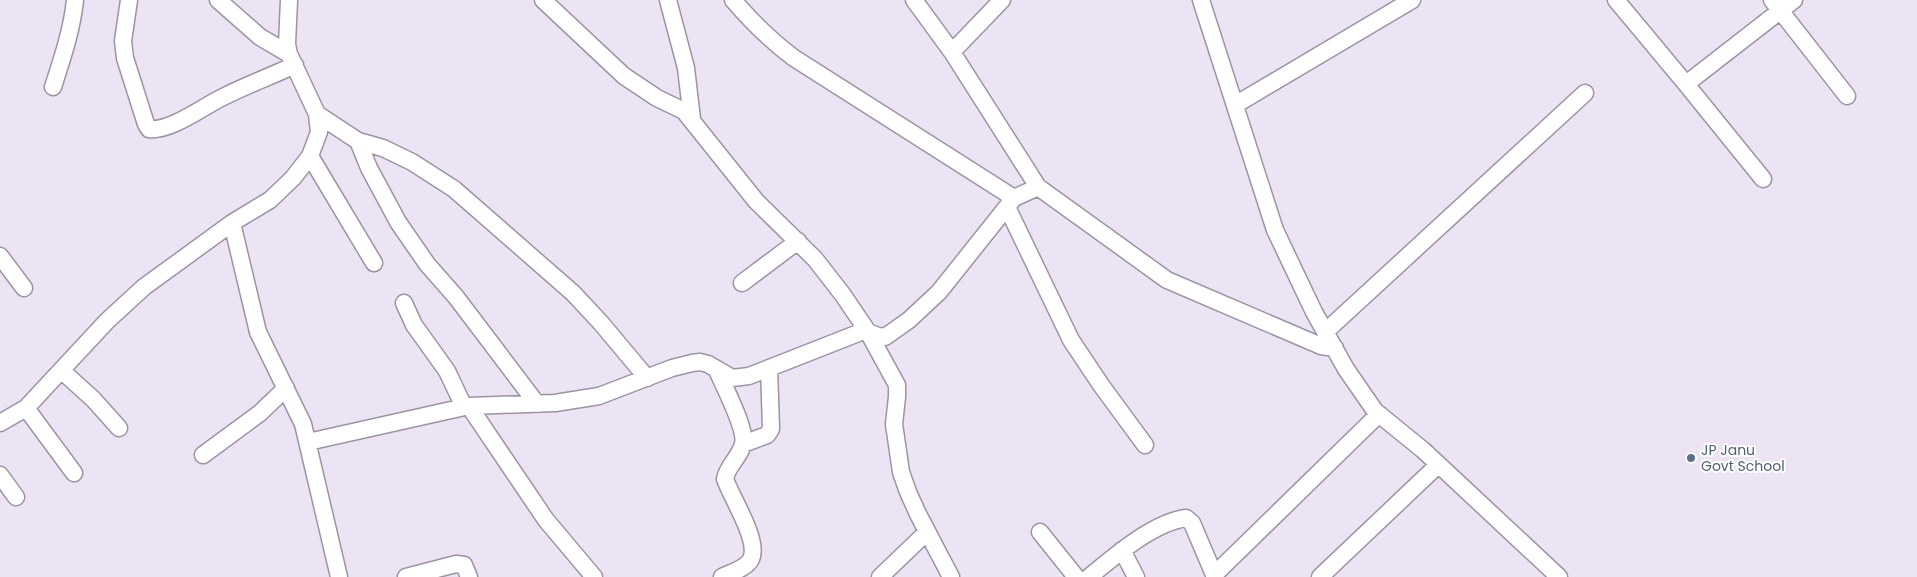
<svg xmlns="http://www.w3.org/2000/svg" width="1917" height="577" font-family="Poppins,sans-serif">
<style>
.lines{fill:none;stroke-linecap:round;stroke-linejoin:round}
.minor-casing{stroke:#9c93a3;stroke-width:19}
.minor{stroke:#fff;stroke-width:16}
.service-dot{fill:#5c6f8a;stroke:#fff;stroke-width:2}
.labels{text-anchor:middle;stroke-width:4;stroke-linejoin:round;paint-order:stroke}
.service-label{font-size:14px;fill:#4e5e75;stroke:#fff;text-anchor:start}
</style>
<rect width="100%" height="100%" fill="#ece3f4"/>
<g class="lines">
<defs>
<path id="minor" d="M 129,0 L 123,41 L 125,58 L 146,124 L 149,129 C 170,132 204,106 223,97 C 247,85 271,76 295,65
M 218,0 L 260,37 L 289,54
M 543,0 L 624,76 L 657,98 L 684,111 L 756,201 L 815,259 L 843,295 L 868,332 L 897,385 L 897,397 L 894,424 L 901,472 L 908,492 L 918,514 L 951,577
M 668,0 L 686,68 L 692,119
M 733,0 C 752,22 771,41 794,58 L 1014,198
M 914,0 L 952,52 L 1038,187
M 1201,0 L 1275,230 L 1314,312 L 1346,369 L 1375,411 L 1423,450 L 1559,577
M 1616,0 L 1686,84 L 1763,179
M 1772,0 L 1847,96
M 952,52 L 1002,0
M 1686,84 L 1794,0
M 53,87 C 62,59 72,30 75,0
M 1235,105 L 1412,0
M 317,114 L 358,141 L 383,148 L 412,162 L 454,189 L 573,293 L 601,323 L 647,378
M 358,141 L 369,168 L 398,222 L 427,264 L 456,297 L 537,404
M 310,156 L 374,263
M 1007,207 L 1071,340 L 1101,385 L 1145,445
M 232,223 L 258,332 L 303,424 L 339,577
M 0,256 L 24,288
M 742,283 L 798,241
M 404,303 L 414,325 L 447,371 L 464,407
M 1325,332 L 1585,93
M 717,370 C 723,385 747,429 743,444 C 740,457 727,466 725,479 C 731,497 760,541 751,559 C 747,568 730,573 722,577
M 62,371 L 93,399 L 119,428
M 469,406 L 546,520 L 594,577
M 26,408 L 74,473
M 0,423 L 26,408 L 107,321 L 144,287 L 232,223 L 270,200 L 293,178 L 310,156 L 319,132 L 317,114 L 289,54 L 287,44 L 289,0
M 308,442 L 469,406 L 555,403 L 599,396 L 672,368 L 692,363 L 700,362 L 708,364 L 732,378 L 749,376 L 861,332 L 868,332 L 878,336 L 885,337 L 909,320 L 939,292 L 1014,198 L 1038,187 L 1167,280 L 1321,346 L 1335,348
M 743,444 L 767,435 L 771,429 L 769,368
M 203,455 L 260,413 L 286,388
M 0,475 L 16,497
M 1040,532 L 1076,577
M 1122,550 L 1136,577
M 1214,575 L 1379,414
M 406,577 L 456,564 L 464,565 L 469,577
M 880,577 L 927,532
M 1089,577 C 1115,556 1152,523 1186,518 L 1192,523 L 1215,577
M 1320,577 L 1438,465"/>
</defs>
<!-- minor casing -->
<use href="#minor" class="minor-casing"/>
<!-- minor -->
<use href="#minor" class="minor"/>
</g>
<!-- markers -->
<circle class="service-dot" cx="1691" cy="458" r="5"/>
<g class="labels">
<!-- service labels -->
<g class="service-label">
<text x="1701" y="455">JP Janu<tspan x="1701" dy="16">Govt School</tspan></text>
</g>
</g>
</svg>
